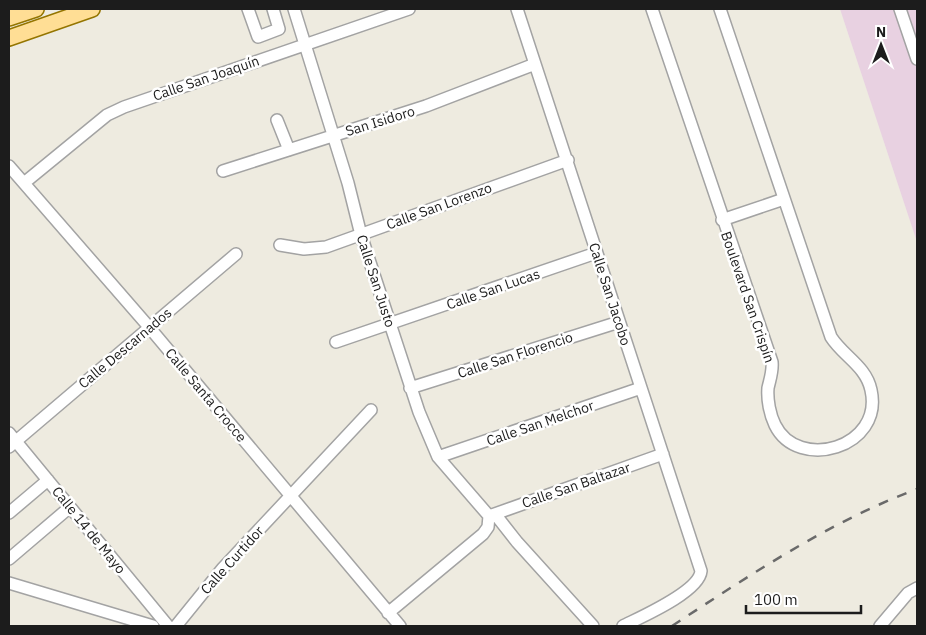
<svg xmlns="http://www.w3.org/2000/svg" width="926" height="635" font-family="'IBM Plex Sans',sans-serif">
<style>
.industrial{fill:#e8d1e1}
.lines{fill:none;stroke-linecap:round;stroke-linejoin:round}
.minor-casing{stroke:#a3a3a3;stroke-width:14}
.major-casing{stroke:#947500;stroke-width:18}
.minor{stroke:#fff;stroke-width:11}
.major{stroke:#ffde95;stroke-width:15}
.rail{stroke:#6a6a6a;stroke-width:2.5;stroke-dasharray:10 10;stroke-linecap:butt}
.labels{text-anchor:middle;stroke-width:5;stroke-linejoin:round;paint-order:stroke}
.street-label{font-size:14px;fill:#1c1c1c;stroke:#fff}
</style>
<rect width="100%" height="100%" fill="#eeebe0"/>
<!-- industrial -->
<path class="industrial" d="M 840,9 L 917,9 L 917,242 Z"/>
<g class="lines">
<defs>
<path id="minor" d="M 248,9 L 258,37 L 279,29 L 273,9
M 294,9 L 348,183 L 361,235 L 419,412 L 438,457 L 489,516 L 488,527 L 483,534 L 388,613
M 517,9 L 701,571 C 699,592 641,617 623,626
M 652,9 L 772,362 C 773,371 770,379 768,388 C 767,400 770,415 775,425 C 798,472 884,448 871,390 C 866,366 843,356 831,337 L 720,9
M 900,9 L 917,59
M 277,120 L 289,150
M 9,166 L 149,327 L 400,626
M 223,171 L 426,106 L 535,64
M 24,183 L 107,115 L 124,107 L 409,9
M 722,220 L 784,199
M 280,245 L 304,249 L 326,247 L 568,160
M 336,342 L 596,253
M 410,388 L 619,322
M 9,433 L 168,626
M 9,447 L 236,254
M 438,457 L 641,388
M 9,513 L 48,480
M 495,514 L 517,542 L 593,626
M 489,516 L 663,454
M 9,559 L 70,507
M 9,583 L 153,626
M 176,626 L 223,568 L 371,410
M 880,626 L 908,593 L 917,588"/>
<path id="major" d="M 9,18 L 36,9
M 9,38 L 92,9"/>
</defs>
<!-- minor casing -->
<use href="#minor" class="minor-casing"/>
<!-- major casing -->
<use href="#major" class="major-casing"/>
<!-- minor -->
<use href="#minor" class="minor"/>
<!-- major -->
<use href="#major" class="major"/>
<!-- rail -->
<path class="rail" d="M 672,626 C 750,575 829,522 917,489"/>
</g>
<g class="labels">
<!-- street labels -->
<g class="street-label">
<text transform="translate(206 78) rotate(-19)" y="5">Calle San Joaquín</text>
<text transform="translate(380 121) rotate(-17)" y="5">San Isidoro</text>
<text transform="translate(439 206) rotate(-20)" y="5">Calle San Lorenzo</text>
<text transform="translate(376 281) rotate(72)" y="5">Calle San Justo</text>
<text transform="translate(493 289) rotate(-19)" y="5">Calle San Lucas</text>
<text transform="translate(610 294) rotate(72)" y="5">Calle San Jacobo</text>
<text transform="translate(748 297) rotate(71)" y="5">Boulevard San Crispín</text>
<text transform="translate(125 348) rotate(-40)" y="5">Calle Descarnados</text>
<text transform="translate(515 355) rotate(-18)" y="5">Calle San Florencio</text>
<text transform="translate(206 395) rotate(50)" y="5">Calle Santa Crocce</text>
<text transform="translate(540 423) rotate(-19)" y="5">Calle San Melchor</text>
<text transform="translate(576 485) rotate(-19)" y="5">Calle San Baltazar</text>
<text transform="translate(89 530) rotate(51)" y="5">Calle 14 de Mayo</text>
<text transform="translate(232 560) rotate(-48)" y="5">Calle Curtidor</text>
</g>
</g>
<!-- border -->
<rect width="926" height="635" fill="none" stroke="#1c1c1c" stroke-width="20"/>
<!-- north arrow -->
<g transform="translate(881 45)" stroke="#ffffff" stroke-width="4" paint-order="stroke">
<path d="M0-4L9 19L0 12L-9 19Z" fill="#1c1c1c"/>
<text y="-8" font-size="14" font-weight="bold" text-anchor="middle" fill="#1c1c1c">N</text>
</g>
<!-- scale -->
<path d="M746 605v8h115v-8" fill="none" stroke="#1c1c1c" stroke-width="2.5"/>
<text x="754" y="605" font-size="15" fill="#1c1c1c" stroke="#ffffff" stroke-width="4" paint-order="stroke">100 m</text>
</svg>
